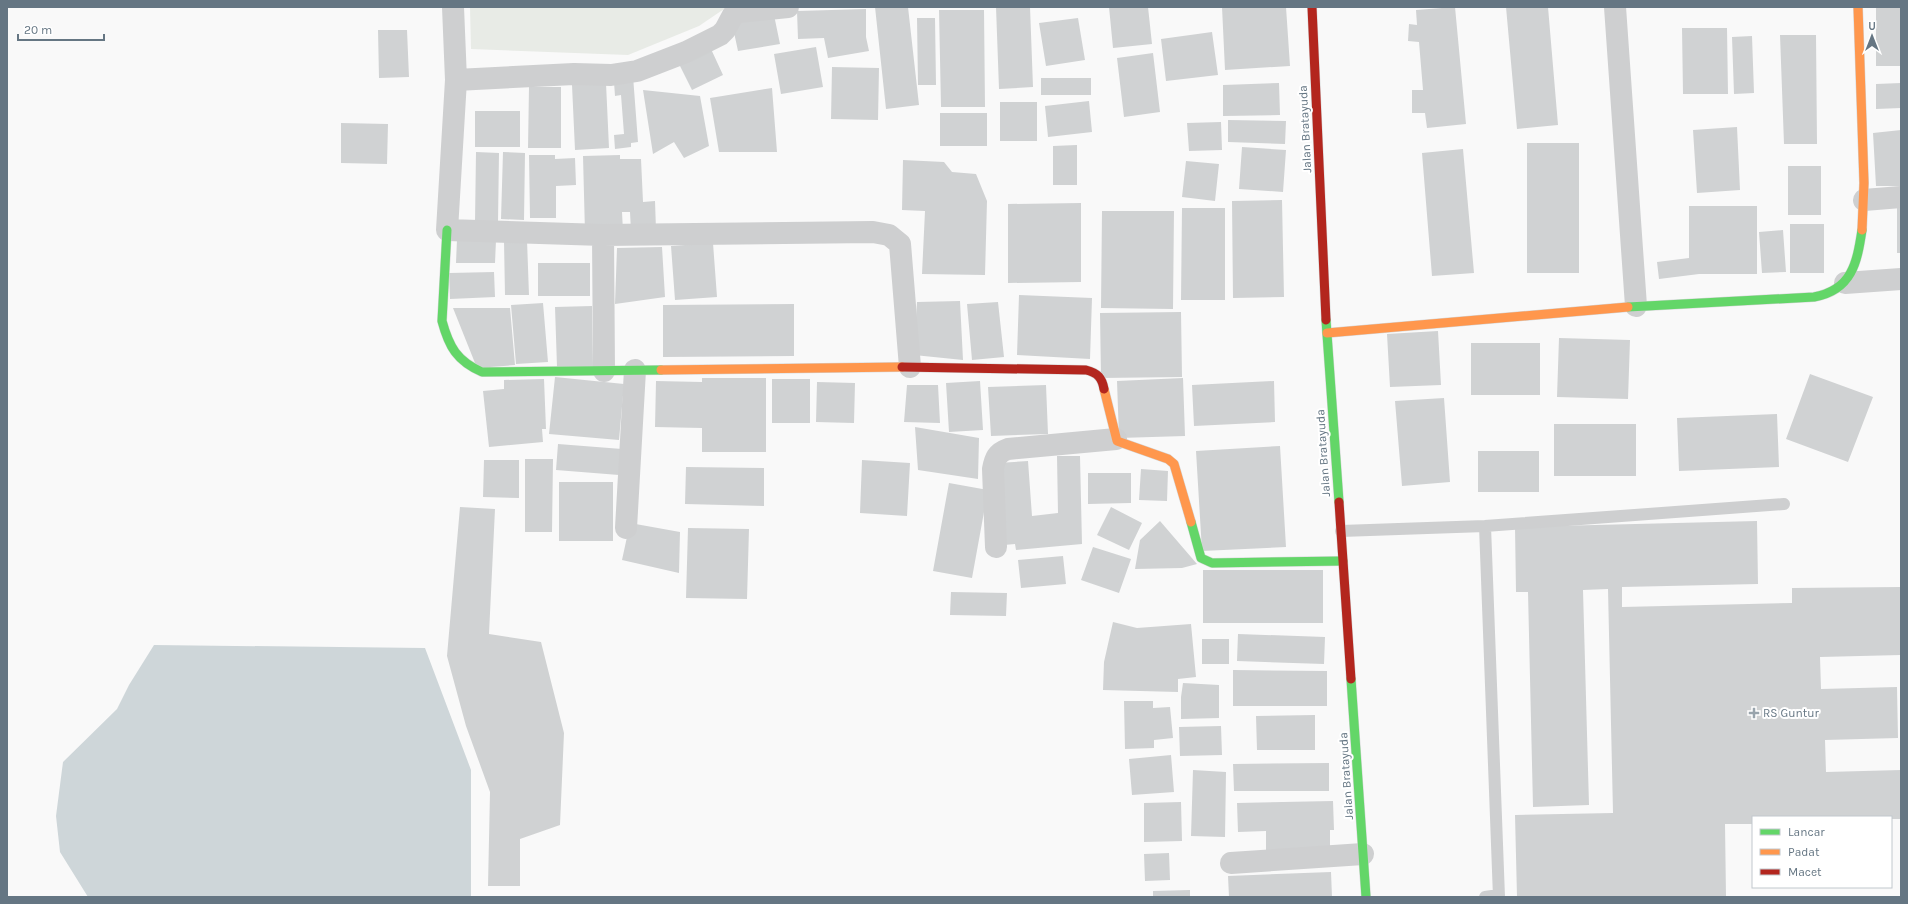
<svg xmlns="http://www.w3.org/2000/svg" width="1908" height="904" font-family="Karla,sans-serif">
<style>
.green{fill:#e8ebe6}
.water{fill:#ced6d9}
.building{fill:#d0d2d3}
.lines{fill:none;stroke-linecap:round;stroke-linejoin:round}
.fast-casing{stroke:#d5d6d7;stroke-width:10}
.slow-casing{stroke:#d5d6d7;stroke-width:10}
.jam-casing{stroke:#d5d6d7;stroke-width:10}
.lane{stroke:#cecfd0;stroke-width:12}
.street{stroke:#cecfd0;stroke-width:22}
.fast{stroke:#63d668;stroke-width:9}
.slow{stroke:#ff974d;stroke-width:9}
.jam{stroke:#b3261e;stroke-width:9}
.poi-dot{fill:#99a4ac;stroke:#fff;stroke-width:1.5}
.labels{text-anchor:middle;stroke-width:4;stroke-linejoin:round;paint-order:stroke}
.street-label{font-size:12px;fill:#657683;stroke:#fff}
.poi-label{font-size:12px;fill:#657683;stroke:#fff;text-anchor:start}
</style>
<rect width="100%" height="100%" fill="#f9f9f9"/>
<!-- green -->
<path class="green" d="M 470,7 L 727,7 L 699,26 L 628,55 L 471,49 Z"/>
<!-- water -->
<path class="water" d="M 154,645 L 425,648 L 471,770 L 471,897 L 88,897 L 60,852 L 56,816 L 63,762 L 117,709 L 129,685 Z"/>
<!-- building -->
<path class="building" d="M 875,7 L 908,7 L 919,105 L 886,109 Z
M 996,7 L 1030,7 L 1033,87 L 999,89 Z
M 1109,7 L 1148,7 L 1152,44 L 1113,48 Z
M 1222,7 L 1286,7 L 1290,66 L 1225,70 Z
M 1455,7 L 1466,124 L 1427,128 L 1425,113 L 1412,113 L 1412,90 L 1423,90 L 1419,42 L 1408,41 L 1409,24 L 1417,25 L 1416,10 Z
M 1506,7 L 1548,7 L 1558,125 L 1517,129 Z
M 1876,7 L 1901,7 L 1901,66 L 1876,66 Z
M 866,9 L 866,37 L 869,51 L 828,58 L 824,38 L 798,39 L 797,11 Z
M 939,10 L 984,10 L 985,107 L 941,107 Z
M 774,15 L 780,44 L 738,51 L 732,23 Z
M 917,18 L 935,18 L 936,85 L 918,85 Z
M 1078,18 L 1085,60 L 1046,66 L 1039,23 Z
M 1682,28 L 1727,28 L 1728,94 L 1683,94 Z
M 378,30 L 407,30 L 409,77 L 379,78 Z
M 1212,32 L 1218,75 L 1166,81 L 1161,39 Z
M 1780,35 L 1816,35 L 1817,144 L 1784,144 Z
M 1752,36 L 1754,93 L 1734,94 L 1732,37 Z
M 816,47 L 823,87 L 781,94 L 774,54 Z
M 711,49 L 723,75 L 692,90 L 679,64 Z
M 1153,53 L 1160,112 L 1124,117 L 1117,58 Z
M 832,67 L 879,68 L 878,120 L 831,119 Z
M 633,76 L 638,142 L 631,143 L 631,147 L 615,149 L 614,135 L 624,134 L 621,95 L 615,96 L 614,82 Z
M 1041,78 L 1091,78 L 1091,95 L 1041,95 Z
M 606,83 L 609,148 L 575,150 L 572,85 Z
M 1279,83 L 1280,115 L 1223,116 L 1223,85 Z
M 1901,83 L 1901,108 L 1876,109 L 1876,84 Z
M 529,87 L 561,87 L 561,148 L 528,148 Z
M 772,88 L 777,152 L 719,152 L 710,98 Z
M 643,90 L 700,96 L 709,146 L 684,158 L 674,142 L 653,154 Z
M 1089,101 L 1092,132 L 1048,137 L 1045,106 Z
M 1000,102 L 1037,102 L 1037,141 L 1000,141 Z
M 475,111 L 520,111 L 520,147 L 475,147 Z
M 940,113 L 987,113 L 987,146 L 940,146 Z
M 1228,120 L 1286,121 L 1285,144 L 1228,142 Z
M 1221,122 L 1222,150 L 1189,151 L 1187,123 Z
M 341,123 L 388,124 L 387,164 L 341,163 Z
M 1737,127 L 1740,190 L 1697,193 L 1693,130 Z
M 1901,130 L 1901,186 L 1876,186 L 1873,133 Z
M 1527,143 L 1579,143 L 1579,273 L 1527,273 Z
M 1077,145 L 1077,185 L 1053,185 L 1053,146 Z
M 1242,147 L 1286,150 L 1283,192 L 1239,189 Z
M 1463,149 L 1474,273 L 1432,276 L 1422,153 Z
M 476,152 L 499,153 L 498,222 L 475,222 Z
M 503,152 L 525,153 L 524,220 L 501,219 Z
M 529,155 L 555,155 L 555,159 L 575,158 L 576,185 L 556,186 L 556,218 L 530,218 Z
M 620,155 L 620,159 L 641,159 L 643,202 L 655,201 L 656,230 L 631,231 L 630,212 L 622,212 L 623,231 L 585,233 L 583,156 Z
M 903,160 L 944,162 L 952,172 L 976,174 L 987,201 L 985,275 L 922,274 L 925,211 L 902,210 Z
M 1186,161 L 1219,164 L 1215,201 L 1182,197 Z
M 1788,166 L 1821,166 L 1821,215 L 1788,215 Z
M 1282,200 L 1284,297 L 1233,298 L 1232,201 Z
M 1081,203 L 1081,282 L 1008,283 L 1008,204 Z
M 1897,204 L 1901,204 L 1901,253 L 1897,253 Z
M 1689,206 L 1757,206 L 1757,274 L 1699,274 L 1659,279 L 1657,262 L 1689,258 Z
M 1182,208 L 1225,208 L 1225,300 L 1181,300 Z
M 1102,211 L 1174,211 L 1173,309 L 1101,308 Z
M 1790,224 L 1824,224 L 1824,273 L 1790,273 Z
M 1783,230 L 1786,272 L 1762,273 L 1759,232 Z
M 457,239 L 496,240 L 495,263 L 456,263 Z
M 527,240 L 529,295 L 505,295 L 504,241 Z
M 713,243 L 717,297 L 675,300 L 671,246 Z
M 662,247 L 665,297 L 615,304 L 617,248 Z
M 538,263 L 590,263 L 590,296 L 538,296 Z
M 494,272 L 495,297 L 450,299 L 449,273 Z
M 1019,295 L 1092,298 L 1090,359 L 1017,355 Z
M 960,301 L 963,360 L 914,355 L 917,302 Z
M 998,302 L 1004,357 L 972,360 L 967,304 Z
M 543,303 L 548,362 L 516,364 L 511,305 Z
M 794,304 L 794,356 L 663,357 L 663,305 Z
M 592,306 L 593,366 L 557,367 L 555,307 Z
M 453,308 L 510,308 L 515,365 L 477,368 Z
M 1181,312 L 1182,377 L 1101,378 L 1100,313 Z
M 1438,331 L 1441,385 L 1390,387 L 1387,334 Z
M 1559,338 L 1630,340 L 1628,399 L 1557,397 Z
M 1471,343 L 1540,343 L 1540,395 L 1471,395 Z
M 1810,374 L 1873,397 L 1848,462 L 1786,439 Z
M 555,377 L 624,384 L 619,440 L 549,434 Z
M 702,378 L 766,378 L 766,452 L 702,452 L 702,428 L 655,427 L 656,381 L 702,382 Z
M 1183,378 L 1185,436 L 1119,438 L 1117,381 Z
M 544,379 L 546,429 L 542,429 L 543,442 L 489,447 L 483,391 L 504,389 L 504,380 Z
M 772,379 L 810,379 L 810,423 L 772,423 Z
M 980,381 L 983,430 L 949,432 L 946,383 Z
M 1274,381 L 1275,422 L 1194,426 L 1192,385 Z
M 817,382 L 855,383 L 854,423 L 816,422 Z
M 907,385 L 938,385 L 940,423 L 904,422 Z
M 1046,385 L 1048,434 L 991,436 L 988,387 Z
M 1444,398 L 1450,482 L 1402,486 L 1395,401 Z
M 1777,414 L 1779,467 L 1679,471 L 1677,418 Z
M 1554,424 L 1636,424 L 1636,476 L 1554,476 Z
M 915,427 L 979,438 L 978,479 L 918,470 Z
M 558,444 L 622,449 L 619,475 L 556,470 Z
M 1280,446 L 1286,547 L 1202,551 L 1196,451 Z
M 1478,451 L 1539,451 L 1539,492 L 1478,492 Z
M 1057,456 L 1080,456 L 1082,544 L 1016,550 L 1015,544 L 1004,545 L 998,463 L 1028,461 L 1032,516 L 1058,513 Z
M 525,459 L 553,459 L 552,532 L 525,532 Z
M 484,460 L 519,460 L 519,498 L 483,497 Z
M 862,460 L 910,463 L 907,516 L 860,513 Z
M 686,467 L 764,468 L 764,506 L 685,504 Z
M 1141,469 L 1168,471 L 1167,501 L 1139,500 Z
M 1088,473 L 1131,473 L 1131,503 L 1088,504 Z
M 559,482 L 613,482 L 613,541 L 559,541 Z
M 949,483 L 988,490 L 972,578 L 933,571 Z
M 460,507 L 495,509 L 489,634 L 541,642 L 564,733 L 560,825 L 520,839 L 520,886 L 488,886 L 490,792 L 466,726 L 447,656 Z
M 1111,507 L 1142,523 L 1129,550 L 1097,535 Z
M 1160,521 L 1197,564 L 1182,568 L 1135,569 L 1140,540 Z
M 1757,521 L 1758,584 L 1622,587 L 1622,607 L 1792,603 L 1792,588 L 1901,587 L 1901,655 L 1820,657 L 1821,689 L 1897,687 L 1898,738 L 1825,740 L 1826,772 L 1901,770 L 1901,819 L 1891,819 L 1891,817 L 1753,817 L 1753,824 L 1725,824 L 1726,897 L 1517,897 L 1515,815 L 1613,813 L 1608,589 L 1583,590 L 1589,805 L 1533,807 L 1528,592 L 1516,592 L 1515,527 Z
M 630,523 L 680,532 L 679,573 L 622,560 Z
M 688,528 L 749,529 L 747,599 L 686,598 Z
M 1093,547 L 1131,559 L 1119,593 L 1081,580 Z
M 1063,556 L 1066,584 L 1021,588 L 1018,560 Z
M 1203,570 L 1323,570 L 1323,623 L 1203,623 Z
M 951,592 L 1007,593 L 1006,616 L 950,615 Z
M 1113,622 L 1137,628 L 1191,624 L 1196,677 L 1178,679 L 1178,692 L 1103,690 L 1104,662 Z
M 1238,634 L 1325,637 L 1324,664 L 1237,661 Z
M 1202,639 L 1229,639 L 1229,664 L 1202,664 Z
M 1233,670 L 1327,671 L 1327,706 L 1233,706 Z
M 1183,683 L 1219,685 L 1219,718 L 1181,719 L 1181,697 Z
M 1124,701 L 1153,701 L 1153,708 L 1170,707 L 1173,738 L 1154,740 L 1154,748 L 1125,749 Z
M 1315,715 L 1315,750 L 1257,750 L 1256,716 Z
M 1221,726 L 1222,755 L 1180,756 L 1179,727 Z
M 1171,755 L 1174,792 L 1132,795 L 1129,759 Z
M 1329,763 L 1329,791 L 1234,791 L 1233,764 Z
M 1193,770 L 1226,772 L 1225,837 L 1191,836 Z
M 1333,801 L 1334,830 L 1330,830 L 1330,849 L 1266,850 L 1266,831 L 1238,832 L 1237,803 Z
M 1181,802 L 1182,841 L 1144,842 L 1144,803 Z
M 1169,853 L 1170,880 L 1145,881 L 1144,854 Z
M 1331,872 L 1332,897 L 1229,897 L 1228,876 Z
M 1190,890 L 1190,897 L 1153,897 L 1153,891 Z"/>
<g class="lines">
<defs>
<path id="fast" d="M 447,230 L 442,321 C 449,347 457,361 482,372 L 661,370
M 1628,307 L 1814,297 C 1852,290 1857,263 1862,230
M 1326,320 L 1339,502
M 1191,522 L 1201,558 L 1212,563 L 1343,561
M 1351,679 L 1366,897"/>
<path id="slow" d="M 1858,7 L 1864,183 L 1862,230
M 1327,333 L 1628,307
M 661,370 L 902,367
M 1104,389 L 1117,441 L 1168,459 L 1174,464 L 1191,522"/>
<path id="jam" d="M 1312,7 L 1326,320
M 902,367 L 1086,370 C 1098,373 1102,378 1104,389
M 1339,502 L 1351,679"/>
</defs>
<!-- fast casing -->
<use href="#fast" class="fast-casing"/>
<!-- slow casing -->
<use href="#slow" class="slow-casing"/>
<!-- jam casing -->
<use href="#jam" class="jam-casing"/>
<!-- lane -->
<path class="lane" d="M 1485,526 L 1499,897
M 1341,531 L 1485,526 L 1784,504
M 1485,897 L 1499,895"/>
<!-- street -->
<path class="street" d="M 453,7 L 456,80 L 447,230 L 603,235
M 1615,7 L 1636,306
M 456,80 L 574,74 L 611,75 L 637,71 L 686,52 L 720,35 L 725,30 L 733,15 L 739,12 L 788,7
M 1864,200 L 1901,197
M 1845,283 L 1901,279
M 604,371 L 603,235 L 873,232 L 889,235 L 900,244 L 910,367
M 626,528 L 635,370
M 996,547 L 993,469 C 995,458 997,453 1008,449 L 1116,439
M 1231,863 L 1363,854"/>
<!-- fast -->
<use href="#fast" class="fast"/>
<!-- slow -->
<use href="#slow" class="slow"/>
<!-- jam -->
<use href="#jam" class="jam"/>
</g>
<!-- markers -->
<path class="poi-dot" d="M1752 707h4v4h4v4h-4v4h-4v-4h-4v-4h4z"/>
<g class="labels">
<!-- street labels -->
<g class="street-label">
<text transform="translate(1305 129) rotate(-93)" y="4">Jalan Bratayuda</text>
<text transform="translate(1323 453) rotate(-94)" y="4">Jalan Bratayuda</text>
<text transform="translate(1346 776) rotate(-94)" y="4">Jalan Bratayuda</text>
</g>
<!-- poi labels -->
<g class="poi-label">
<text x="1763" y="717">RS Guntur</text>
</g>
</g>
<!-- border -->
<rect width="1908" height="904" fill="none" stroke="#657683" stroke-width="16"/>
<!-- legend -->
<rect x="1752" y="816" width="140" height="72" fill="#ffffff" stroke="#c1c8cd"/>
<rect x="1760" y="829" width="20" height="6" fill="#63d668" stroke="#c1c8cd"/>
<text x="1788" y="836" font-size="12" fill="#657683">Lancar</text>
<rect x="1760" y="849" width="20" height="6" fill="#ff974d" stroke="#c1c8cd"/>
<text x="1788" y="856" font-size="12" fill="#657683">Padat</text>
<rect x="1760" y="869" width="20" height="6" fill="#b3261e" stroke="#c1c8cd"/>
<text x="1788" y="876" font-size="12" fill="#657683">Macet</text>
<!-- north arrow -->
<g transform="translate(1872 36)" stroke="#ffffff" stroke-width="3" paint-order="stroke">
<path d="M0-3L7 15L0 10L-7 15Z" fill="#657683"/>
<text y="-6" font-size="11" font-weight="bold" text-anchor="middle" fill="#657683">U</text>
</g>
<!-- scale -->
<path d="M18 34v6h86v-6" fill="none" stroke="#657683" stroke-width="2"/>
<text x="24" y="34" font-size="12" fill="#657683" stroke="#ffffff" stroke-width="3" paint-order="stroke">20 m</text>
</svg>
